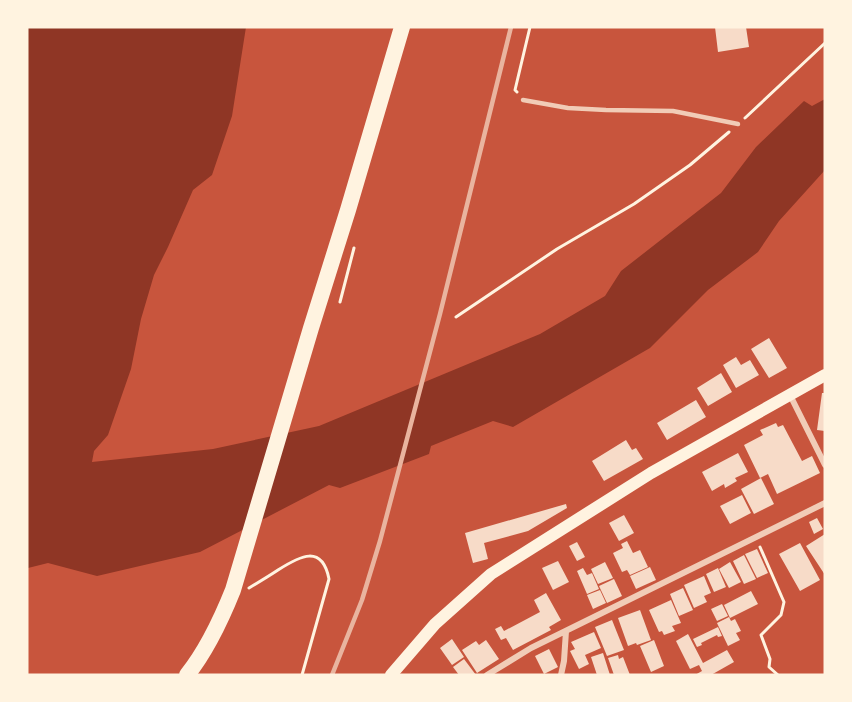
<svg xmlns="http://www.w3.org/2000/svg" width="852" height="702" font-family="Mulish,sans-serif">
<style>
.water{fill:#8f3625}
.building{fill:#f7dbc8}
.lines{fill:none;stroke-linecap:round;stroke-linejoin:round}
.path{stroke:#fff3e0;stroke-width:3}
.service{stroke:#f1ccb7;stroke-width:4.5}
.minor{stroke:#f1ccb7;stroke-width:6}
.secondary{stroke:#fff3e0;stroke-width:12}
.trunk{stroke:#fff3e0;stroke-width:16}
.rail{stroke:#e9b49f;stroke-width:4.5}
</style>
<rect width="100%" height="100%" fill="#c8553d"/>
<!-- water -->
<path class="water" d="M 27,27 L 246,27 L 232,116 L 212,175 L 193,190 L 168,247 L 154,275 L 141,319 L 131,369 L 108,435 L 94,451 L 92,462 L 213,449 L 319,426 L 540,334 L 605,296 L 621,271 L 721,193 L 756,147 L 804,101 L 812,106 L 825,99 L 825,170 L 779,221 L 758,252 L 708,290 L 650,348 L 513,427 L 493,421 L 431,446 L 429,454 L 340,488 L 329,485 L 200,552 L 97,576 L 48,563 L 28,568 L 27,570 Z"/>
<!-- building -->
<path class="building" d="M 715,27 L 746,27 L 749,47 L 718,52 Z
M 769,338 L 787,368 L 769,378 L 751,349 Z
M 736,357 L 741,365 L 750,360 L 759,375 L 736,388 L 723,365 Z
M 721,373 L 732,392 L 708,406 L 697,388 Z
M 822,393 L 825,393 L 825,431 L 817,430 Z
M 696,400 L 706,417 L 667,440 L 657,423 Z
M 776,423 L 778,427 L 783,425 L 802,461 L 812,456 L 820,473 L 777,494 L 768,474 L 760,478 L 744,445 L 763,435 L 760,430 Z
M 626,440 L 632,450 L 636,448 L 643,459 L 604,481 L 592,461 Z
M 738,453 L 748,472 L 735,478 L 737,481 L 725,488 L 724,484 L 712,491 L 702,472 Z
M 761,478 L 774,504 L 754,514 L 741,489 Z
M 742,495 L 751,513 L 730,524 L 720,506 Z
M 566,504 L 567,508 L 528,531 L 484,543 L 488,559 L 473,563 L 465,533 Z
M 624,515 L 634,533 L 619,541 L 609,523 Z
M 817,518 L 823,529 L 814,534 L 809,522 Z
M 825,534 L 825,575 L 806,546 Z
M 627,541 L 633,553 L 640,550 L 648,567 L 630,575 L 627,570 L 622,572 L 613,553 L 623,548 L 621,544 Z
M 577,542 L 585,557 L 577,561 L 569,546 Z
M 800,543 L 820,580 L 800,591 L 779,554 Z
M 757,549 L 768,573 L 757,578 L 745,554 Z
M 744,555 L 756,579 L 744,584 L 733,561 Z
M 558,561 L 569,582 L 553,590 L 542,568 Z
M 605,562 L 613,578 L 598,584 L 591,569 Z
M 730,562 L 741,582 L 729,588 L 719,569 Z
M 650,567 L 656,580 L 636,589 L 630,576 Z
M 583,568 L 587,575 L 592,573 L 599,589 L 587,594 L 577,571 Z
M 718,568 L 726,587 L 714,592 L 706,574 Z
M 704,576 L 711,593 L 704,596 L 707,602 L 694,608 L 684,585 Z
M 614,579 L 622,596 L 607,603 L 599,586 Z
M 683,588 L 693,610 L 679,616 L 670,594 Z
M 600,590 L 606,603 L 593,609 L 587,595 Z
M 751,591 L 758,604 L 730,618 L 724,605 Z
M 546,593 L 561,620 L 549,627 L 551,630 L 513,650 L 506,638 L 501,640 L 495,629 L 501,626 L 504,631 L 540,612 L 534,600 Z
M 671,600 L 681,623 L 672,626 L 675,631 L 664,635 L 662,631 L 659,632 L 649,610 Z
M 722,604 L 728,616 L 717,621 L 711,609 Z
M 640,610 L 651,640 L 637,645 L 636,643 L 628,646 L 618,618 Z
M 729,617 L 731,621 L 735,619 L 741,631 L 736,633 L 740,640 L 728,646 L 717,623 Z
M 612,620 L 624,650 L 607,656 L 595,627 Z
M 718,627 L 722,636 L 718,637 L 717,635 L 701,643 L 702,645 L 697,647 L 693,639 Z
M 594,632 L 601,648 L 585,655 L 589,664 L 579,669 L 570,651 L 575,649 L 571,642 Z
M 688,634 L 703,663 L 727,650 L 734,662 L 711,675 L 695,675 L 702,671 L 699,665 L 690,669 L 676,641 Z
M 452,639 L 464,657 L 452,665 L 440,648 Z
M 486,640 L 499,659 L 477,673 L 462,650 L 476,641 L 479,645 Z
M 654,640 L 664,666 L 651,672 L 640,646 Z
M 549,649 L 558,667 L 544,674 L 535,656 Z
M 603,653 L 610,675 L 597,675 L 591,657 Z
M 618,655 L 619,659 L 623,657 L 630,675 L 614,675 L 608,658 Z
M 464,659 L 476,675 L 459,675 L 453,667 Z"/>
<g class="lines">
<!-- path -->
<path class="path" d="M 517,92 L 515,90 L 530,27
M 745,118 L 825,43
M 340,302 L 354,248
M 456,317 L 557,249 L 634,204 L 690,165 L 729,132
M 760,547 L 784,602 L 781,615 L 761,635 L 770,659 L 769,667 L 778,675
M 249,588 C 259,582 269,576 278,570 C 300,556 322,544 329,579 L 302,675"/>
<!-- service -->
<path class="service" d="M 523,100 L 568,108 L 606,110 L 673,111 L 738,124"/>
<!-- minor -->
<path class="minor" d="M 790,395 L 825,465
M 487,675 L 531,648 L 825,503
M 561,675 L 564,661 L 566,631"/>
<!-- secondary -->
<path class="secondary" d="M 391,675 L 435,624 L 491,574 L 651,473 L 825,375"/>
<!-- trunk -->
<path class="trunk" d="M 187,675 C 207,650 221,620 233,590 L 311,328 L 348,210 L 402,27"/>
<!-- rail -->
<path class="rail" d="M 332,675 L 362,600 L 380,541 L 440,314 L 511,27"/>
</g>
<!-- border -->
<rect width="852" height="702" fill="none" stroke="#fff3e0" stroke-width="57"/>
</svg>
